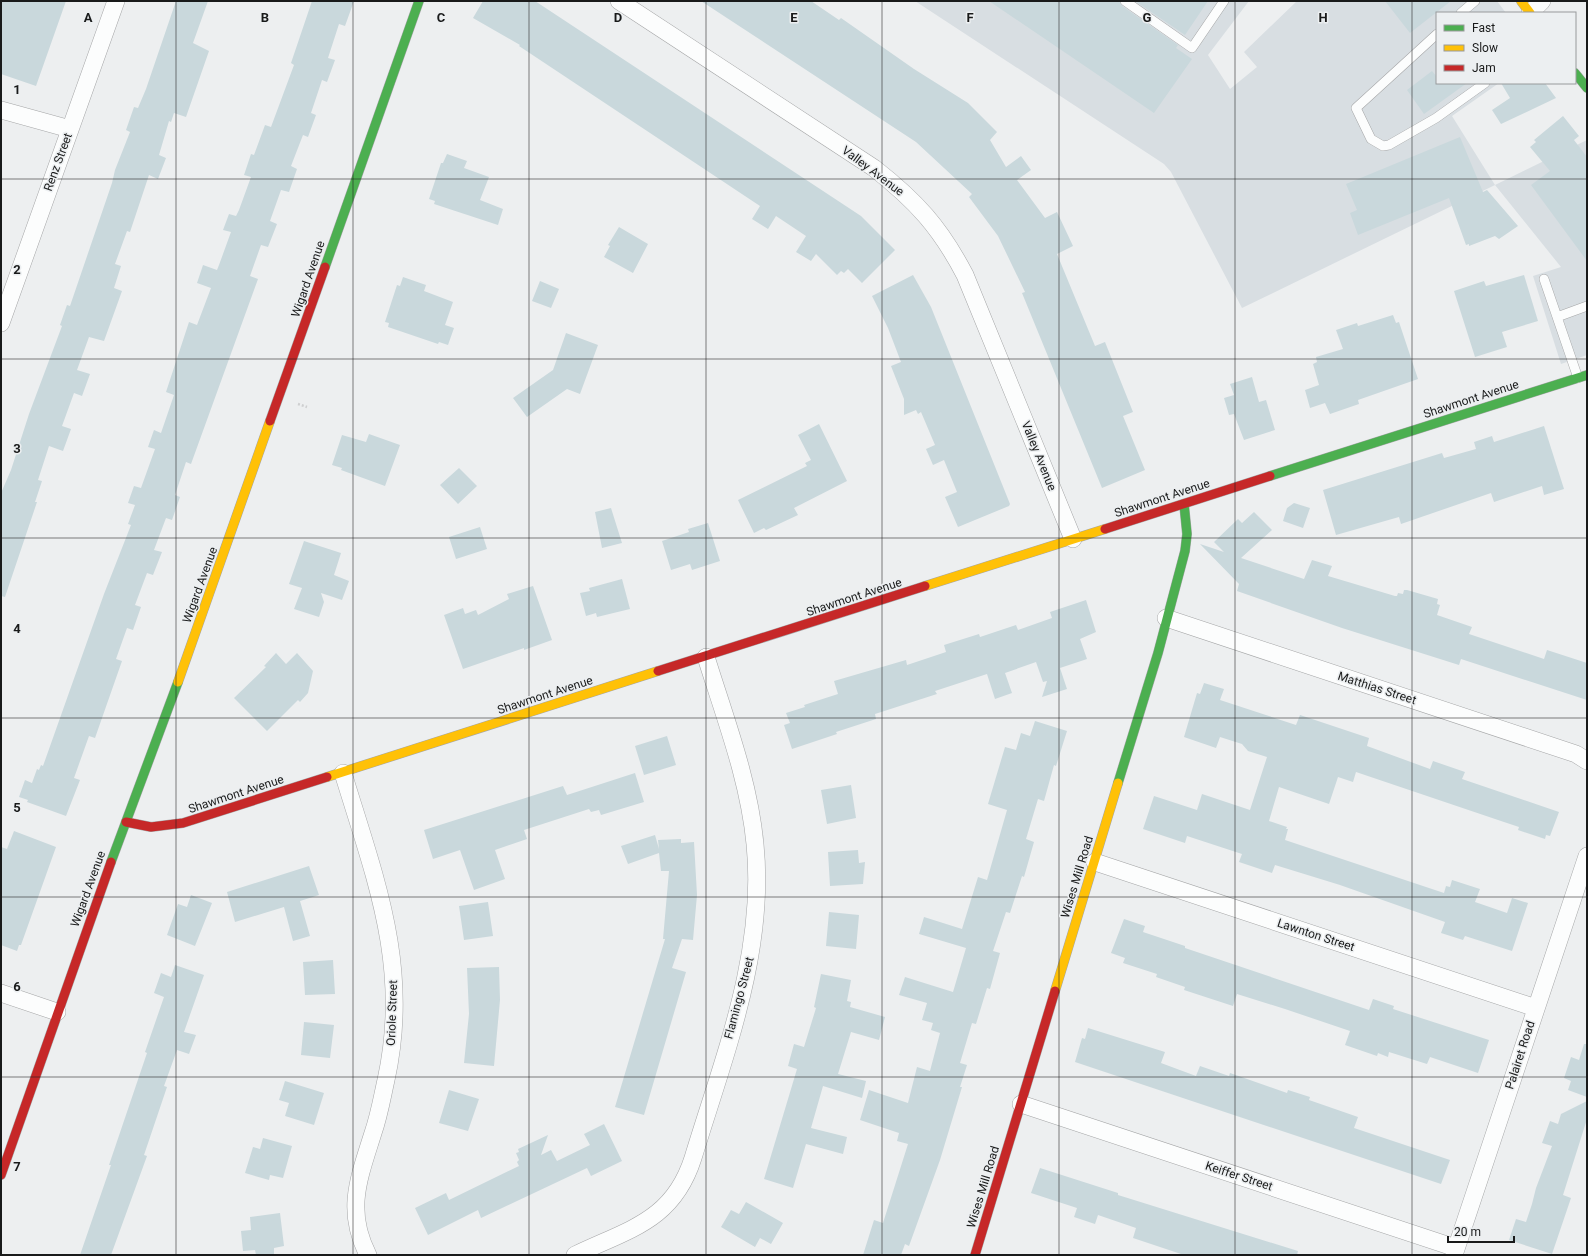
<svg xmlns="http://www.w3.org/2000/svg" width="1588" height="1256" font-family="Roboto,sans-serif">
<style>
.built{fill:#d8dee2}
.building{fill:#c9d8dc}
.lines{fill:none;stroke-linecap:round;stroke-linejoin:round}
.lane-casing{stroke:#a5a6a7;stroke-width:10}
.street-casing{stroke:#a5a6a7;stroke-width:18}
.fast-casing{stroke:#a5a6a7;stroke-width:10}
.slow-casing{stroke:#a5a6a7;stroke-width:10}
.jam-casing{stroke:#a5a6a7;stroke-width:10}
.path{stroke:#cecfd0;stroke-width:2.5;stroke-dasharray:2 2;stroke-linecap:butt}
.lane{stroke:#fcfdfd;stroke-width:9}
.street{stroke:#fcfdfd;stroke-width:17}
.fast{stroke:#4caf50;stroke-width:9}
.slow{stroke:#ffc107;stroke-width:9}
.jam{stroke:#c62828;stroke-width:9}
.grid{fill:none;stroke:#191a1a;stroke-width:1;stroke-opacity:0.55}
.labels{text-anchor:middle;stroke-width:3;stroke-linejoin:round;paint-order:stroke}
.street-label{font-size:12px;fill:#191a1a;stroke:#eceff1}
.grid-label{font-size:13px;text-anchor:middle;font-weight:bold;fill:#191a1a;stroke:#eceff1;stroke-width:3;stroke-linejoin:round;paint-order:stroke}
</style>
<rect width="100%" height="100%" fill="#edeff0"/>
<!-- built -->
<path class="built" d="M 915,1 L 1249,1 L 1208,55 L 1230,89 L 1257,67 L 1244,52 L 1297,1 L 1497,1 L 1506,13 L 1437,13 L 1437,83 L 1499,83 L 1452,116 L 1495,185 L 1587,140 L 1587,355 L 1561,364 L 1533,276 L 1561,267 L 1495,185 L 1242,308 L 1171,172 L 1164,164 Z"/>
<!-- building -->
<path class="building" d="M 1,1 L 66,1 L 36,86 L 1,74 Z
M 176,1 L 208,1 L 193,43 L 209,51 L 186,117 L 174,113 L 171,122 L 169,121 L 159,155 L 166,158 L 158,179 L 149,175 L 130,232 L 127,231 L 115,264 L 121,266 L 114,288 L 122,291 L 104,341 L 89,337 L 77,370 L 90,374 L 82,396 L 74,393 L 62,426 L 71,429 L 63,451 L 49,446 L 38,480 L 42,481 L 35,502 L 37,502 L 5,597 L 1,596 L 1,493 L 11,470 L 29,414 L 62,326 L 60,325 L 67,305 L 70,306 L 112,183 L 115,170 L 130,132 L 126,130 L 134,107 L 138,108 L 146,89 Z
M 312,1 L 354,1 L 345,26 L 339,24 L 328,58 L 335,60 L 327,82 L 322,80 L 311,113 L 316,115 L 308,137 L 303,135 L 291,166 L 297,169 L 289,192 L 281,190 L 270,221 L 277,224 L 268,247 L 261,245 L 250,276 L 258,279 L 191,464 L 186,462 L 175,495 L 180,497 L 172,520 L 166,518 L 154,550 L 162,552 L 153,575 L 147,573 L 135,605 L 141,607 L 133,630 L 127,628 L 116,659 L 122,661 L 95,738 L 89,736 L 74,778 L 80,780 L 66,816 L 27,802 L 28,800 L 19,797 L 25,780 L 32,783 L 37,769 L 39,770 L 41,765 L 43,766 L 104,594 L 131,525 L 128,524 L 135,505 L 128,503 L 134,486 L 141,488 L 155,449 L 148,447 L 154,430 L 161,433 L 174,395 L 166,392 L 189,322 L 197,325 L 211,288 L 197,283 L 203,265 L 217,270 L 219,265 L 231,232 L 223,230 L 229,214 L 236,216 L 239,210 L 251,177 L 244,175 L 251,154 L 254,155 L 265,125 L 271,127 L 294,65 L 291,63 Z
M 483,1 L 535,1 L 861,216 L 895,250 L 862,283 L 848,269 L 844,273 L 841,271 L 837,275 L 816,254 L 811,261 L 796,252 L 806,236 L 776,216 L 768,229 L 752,219 L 760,206 L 519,46 L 520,45 L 473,18 Z
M 701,1 L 811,1 L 839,20 L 841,18 L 914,69 L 968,103 L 997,132 L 990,140 L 1006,167 L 1021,156 L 1031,170 L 1017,180 L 1045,218 L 1057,212 L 1073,246 L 1057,254 L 1095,346 L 1105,342 L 1133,412 L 1123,416 L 1145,470 L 1102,488 L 1022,293 L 1025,292 L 998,236 L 969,197 L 972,194 L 916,142 Z
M 989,1 L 1119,1 L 1122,6 L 1178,45 L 1176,48 L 1192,59 L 1154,113 Z
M 1135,1 L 1208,1 L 1185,35 Z
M 1385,1 L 1451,1 L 1410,33 Z
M 1432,71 L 1437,77 L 1437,83 L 1467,83 L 1424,114 L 1407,90 Z
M 1501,83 L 1545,83 L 1556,98 L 1501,124 L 1492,110 L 1510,98 Z
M 1563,116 L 1579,136 L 1574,140 L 1587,157 L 1587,261 L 1531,185 L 1550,171 L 1530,147 L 1536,142 L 1534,140 Z
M 1460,137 L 1483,192 L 1487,190 L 1518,226 L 1499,239 L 1495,236 L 1469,246 L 1469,244 L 1466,245 L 1449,198 L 1358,235 L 1350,213 L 1357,210 L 1346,184 Z
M 447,154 L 467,161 L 464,168 L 489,177 L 480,200 L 503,209 L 498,225 L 434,204 L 435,201 L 429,199 L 441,163 L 443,163 Z
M 619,227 L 648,244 L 633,273 L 604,257 L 610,246 L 608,245 Z
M 913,275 L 931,307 L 1010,504 L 1009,506 L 958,527 L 945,497 L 957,492 L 944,460 L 933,465 L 926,449 L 935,445 L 921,412 L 918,414 L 916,410 L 904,415 L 904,399 L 891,366 L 901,362 L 888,328 L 872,296 Z
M 1524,275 L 1538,321 L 1502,332 L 1507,347 L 1475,357 L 1454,291 L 1484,281 L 1486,286 Z
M 403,277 L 426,285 L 424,291 L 453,302 L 445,325 L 454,328 L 448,345 L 439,342 L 438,344 L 388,327 L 389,323 L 385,322 L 397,285 L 400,286 Z
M 540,281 L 559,289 L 551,308 L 532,301 Z
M 1393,315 L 1396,323 L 1399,322 L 1418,379 L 1358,400 L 1359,404 L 1330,414 L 1325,403 L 1310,408 L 1305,390 L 1319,385 L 1313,364 L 1317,362 L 1316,357 L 1343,349 L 1336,330 L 1357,323 L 1358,326 Z
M 566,333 L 598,345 L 580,394 L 567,389 L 527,417 L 513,398 L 553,370 Z
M 1252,377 L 1259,402 L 1266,400 L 1275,430 L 1244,440 L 1234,414 L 1229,415 L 1224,398 L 1234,395 L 1230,384 Z
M 819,424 L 847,481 L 794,508 L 798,515 L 766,530 L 764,528 L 754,533 L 738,500 L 807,466 L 805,463 L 811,460 L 798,435 Z
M 1544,426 L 1564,489 L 1544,495 L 1542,486 L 1494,502 L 1491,493 L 1401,524 L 1399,517 L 1336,535 L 1323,490 L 1442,453 L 1444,458 L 1476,449 L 1474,442 L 1492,436 L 1494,442 Z
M 369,434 L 400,445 L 385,486 L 341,470 L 342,468 L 332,465 L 342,435 L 366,442 Z
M 459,468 L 477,486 L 458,504 L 440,485 Z
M 1294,503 L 1310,508 L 1303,528 L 1283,521 L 1287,508 Z
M 611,508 L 622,543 L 602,548 L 595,512 Z
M 1254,512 L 1272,530 L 1241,558 L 1304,579 L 1312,560 L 1332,566 L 1328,576 L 1395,596 L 1397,596 L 1398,593 L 1403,594 L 1404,590 L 1407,590 L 1438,599 L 1437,604 L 1440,605 L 1437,615 L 1472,627 L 1469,634 L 1544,659 L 1547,650 L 1587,663 L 1587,700 L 1461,659 L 1459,665 L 1342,628 L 1237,591 L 1239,584 L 1200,544 L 1224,552 L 1214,542 L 1238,519 L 1242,523 Z
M 708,523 L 720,561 L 692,570 L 690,564 L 671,570 L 662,541 L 689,532 L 688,529 Z
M 480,527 L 487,549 L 456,559 L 449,537 Z
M 304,541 L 341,553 L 334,575 L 349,581 L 342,600 L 321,593 L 324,602 L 319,617 L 294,609 L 302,588 L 289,584 Z
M 622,579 L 630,609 L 597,617 L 596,613 L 586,616 L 580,593 L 590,591 L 589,588 Z
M 533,586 L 552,640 L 524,650 L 524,648 L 463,669 L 444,615 L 463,608 L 465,614 L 476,610 L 478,615 L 509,599 L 507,594 Z
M 1086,600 L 1096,632 L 1080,639 L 1087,659 L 1060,668 L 1067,689 L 1042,697 L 1047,681 L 1043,682 L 1036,662 L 1005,673 L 1012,693 L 995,699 L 987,674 L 935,691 L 937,694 L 875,714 L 876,719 L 836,732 L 837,734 L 792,749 L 784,725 L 790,723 L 786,713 L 805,707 L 804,705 L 838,694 L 834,681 L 906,660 L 907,665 L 946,652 L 944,645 L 979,634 L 980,637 L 1016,625 L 1018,630 L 1052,618 L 1050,612 Z
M 276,653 L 286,664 L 297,653 L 313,671 L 308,693 L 300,702 L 298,700 L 267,731 L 234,698 L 266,667 L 264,666 Z
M 1204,683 L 1224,689 L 1220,700 L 1296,725 L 1300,715 L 1369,738 L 1367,746 L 1430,769 L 1433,761 L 1465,772 L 1462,779 L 1559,812 L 1550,836 L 1546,835 L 1545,839 L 1518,830 L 1519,827 L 1501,821 L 1356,772 L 1353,782 L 1338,777 L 1329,804 L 1279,787 L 1269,821 L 1287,827 L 1286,829 L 1288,829 L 1285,840 L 1444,893 L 1446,886 L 1450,887 L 1452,880 L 1480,889 L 1475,902 L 1507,913 L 1512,898 L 1528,903 L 1512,951 L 1465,936 L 1463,940 L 1441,933 L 1445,922 L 1340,885 L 1275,865 L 1272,873 L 1239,862 L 1242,854 L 1187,836 L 1185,843 L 1143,829 L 1154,796 L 1197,810 L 1202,794 L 1250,810 L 1267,757 L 1248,751 L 1242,744 L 1220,737 L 1216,748 L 1184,737 L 1197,693 L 1200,694 Z
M 1035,721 L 1067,731 L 1056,766 L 1054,765 L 1044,801 L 1038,799 L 1026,839 L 1034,842 L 1024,877 L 1022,876 L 1010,913 L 1006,912 L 993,951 L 1000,953 L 990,989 L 987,988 L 976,1024 L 972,1023 L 960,1063 L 967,1065 L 960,1087 L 962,1087 L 940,1160 L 909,1246 L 905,1244 L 901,1255 L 863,1255 L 874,1220 L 883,1223 L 908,1144 L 897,1141 L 899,1133 L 860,1120 L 869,1090 L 908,1103 L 917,1067 L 930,1071 L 940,1033 L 931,1030 L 933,1023 L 922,1020 L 927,1003 L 899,995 L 905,977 L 953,992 L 966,948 L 919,934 L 924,917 L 962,929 L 978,877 L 987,880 L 1007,810 L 988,804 L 1005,747 L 1016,750 L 1021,733 L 1030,736 Z
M 667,736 L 676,765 L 644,775 L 635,746 Z
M 635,773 L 644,802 L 601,815 L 599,810 L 591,812 L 589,809 L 524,830 L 527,839 L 495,850 L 505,879 L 474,890 L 460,850 L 433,859 L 424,830 L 563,786 L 567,795 Z
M 851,785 L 856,818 L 827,824 L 821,790 Z
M 14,831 L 56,847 L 21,945 L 19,945 L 17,951 L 1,945 L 1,847 L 7,849 Z
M 655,835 L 659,849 L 658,840 L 681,839 L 681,843 L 694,842 L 697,895 L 693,940 L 682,939 L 672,968 L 686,972 L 644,1115 L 615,1107 L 665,939 L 663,939 L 669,871 L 661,871 L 659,853 L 628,864 L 621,846 Z
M 858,850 L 859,863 L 865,862 L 863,884 L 830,886 L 828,852 Z
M 309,866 L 319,895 L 300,901 L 310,936 L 293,941 L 284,907 L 235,922 L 227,892 Z
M 191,895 L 212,903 L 195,946 L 167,935 L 178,904 L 187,907 Z
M 488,902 L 493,936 L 464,940 L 459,906 Z
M 829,912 L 859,915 L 856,949 L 826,946 Z
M 1124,919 L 1145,926 L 1143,932 L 1185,946 L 1185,948 L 1369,1010 L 1373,999 L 1394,1006 L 1393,1009 L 1489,1040 L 1478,1073 L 1430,1057 L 1427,1064 L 1389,1052 L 1388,1057 L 1378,1053 L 1377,1056 L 1345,1045 L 1350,1031 L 1285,1009 L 1237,994 L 1233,1006 L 1184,990 L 1185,987 L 1156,977 L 1157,974 L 1123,963 L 1125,958 L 1111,953 Z
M 333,960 L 335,994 L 305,995 L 303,962 Z
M 175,965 L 204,975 L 184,1032 L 196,1035 L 189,1054 L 177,1050 L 164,1086 L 167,1087 L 144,1155 L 147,1156 L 111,1255 L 80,1255 L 111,1165 L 109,1165 L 147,1053 L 145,1052 L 164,997 L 154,993 L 161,973 L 171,977 Z
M 499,967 L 500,1000 L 494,1066 L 464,1063 L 469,1014 L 467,968 Z
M 821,974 L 851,980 L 847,1001 L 851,1002 L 850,1007 L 885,1017 L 879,1040 L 851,1032 L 838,1074 L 866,1081 L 862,1098 L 823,1086 L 811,1128 L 847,1137 L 843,1154 L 806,1144 L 793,1188 L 764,1179 L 797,1069 L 788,1066 L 794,1044 L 804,1047 L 816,1008 L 814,1007 Z
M 304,1022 L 334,1025 L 330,1058 L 301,1055 Z
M 1088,1028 L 1165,1052 L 1161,1063 L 1196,1076 L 1200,1066 L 1229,1076 L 1230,1073 L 1287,1093 L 1288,1090 L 1310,1097 L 1309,1100 L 1358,1117 L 1354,1128 L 1450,1160 L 1441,1184 L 1075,1062 L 1082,1038 L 1085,1039 Z
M 1584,1044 L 1587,1044 L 1587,1097 L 1568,1090 L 1571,1081 L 1564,1078 L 1571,1057 L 1579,1060 Z
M 285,1081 L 324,1093 L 314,1125 L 285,1116 L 289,1103 L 279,1100 Z
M 449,1090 L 479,1099 L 468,1131 L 439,1123 Z
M 1587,1101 L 1587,1119 L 1563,1195 L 1571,1198 L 1552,1254 L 1509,1240 L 1516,1219 L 1526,1222 L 1532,1204 L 1536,1188 L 1552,1146 L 1542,1143 L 1550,1121 L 1558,1124 L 1561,1114 Z
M 604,1124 L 622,1161 L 591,1176 L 587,1168 L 481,1218 L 478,1210 L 428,1235 L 415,1208 L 446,1193 L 449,1200 L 519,1166 L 517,1162 L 519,1160 L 516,1153 L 519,1152 L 518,1149 L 548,1135 L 541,1155 L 551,1150 L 557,1161 L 590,1145 L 584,1134 Z
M 263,1138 L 292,1146 L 283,1178 L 270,1175 L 269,1180 L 245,1173 L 253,1147 L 260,1149 Z
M 1040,1168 L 1118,1193 L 1118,1195 L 1298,1251 L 1297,1255 L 1184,1255 L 1133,1238 L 1136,1228 L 1098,1215 L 1095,1224 L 1074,1217 L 1077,1208 L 1031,1193 Z
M 746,1202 L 783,1223 L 771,1244 L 760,1238 L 755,1247 L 721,1227 L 731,1210 L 739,1214 Z
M 280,1213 L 284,1246 L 274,1248 L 274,1255 L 256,1255 L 255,1250 L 243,1251 L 241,1231 L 251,1230 L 250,1217 Z"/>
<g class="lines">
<defs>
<path id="lane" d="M 1125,1 L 1192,48 L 1224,1
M 1461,13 L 1475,1
M 1437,34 L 1356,108 L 1371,139 L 1383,146 L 1389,145 L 1436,118 L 1485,83
M 1544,279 L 1578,378
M 1557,317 L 1587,306"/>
<path id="street" d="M 619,1 L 874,168 C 916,201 940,227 965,275 L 1073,539
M 1530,13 L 1542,1
M 1,110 L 70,129
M 1,323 L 116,1
M 1166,618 L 1576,754 L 1587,761
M 343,773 C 375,878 411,967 386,1080 C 382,1098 379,1116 373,1133 C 359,1178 345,1210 368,1255
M 1095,862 L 1536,1008
M 1,993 L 57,1012
M 1021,1104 L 1456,1248
M 575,1255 C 629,1229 673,1221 693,1158 C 724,1056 766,952 755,844 C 749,780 725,718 706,657
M 1454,1255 L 1587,856"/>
<path id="fast" d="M 1575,73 L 1587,88
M 325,267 L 419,1
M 1270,476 L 1587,375
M 1118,783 L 1158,653 L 1185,551 L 1187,534 L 1184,504
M 111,862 L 178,682"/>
<path id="slow" d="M 1521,1 L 1530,13
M 925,586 L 1105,529
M 178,682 L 270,421
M 327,777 L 658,671
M 1055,991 L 1118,783"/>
<path id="jam" d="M 270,421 L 325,267
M 1105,529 L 1270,476
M 658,671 L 925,586
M 126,822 L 151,827 L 183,823 L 327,777
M 1,1175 L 111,862
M 975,1255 L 1055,991"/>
</defs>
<!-- lane casing -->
<use href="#lane" class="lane-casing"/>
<!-- street casing -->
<use href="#street" class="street-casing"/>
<!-- fast casing -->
<use href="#fast" class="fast-casing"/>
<!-- slow casing -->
<use href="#slow" class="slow-casing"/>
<!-- jam casing -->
<use href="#jam" class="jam-casing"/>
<!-- path -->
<path class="path" d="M 298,404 L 307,407"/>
<!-- lane -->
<use href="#lane" class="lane"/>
<!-- street -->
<use href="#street" class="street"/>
<!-- fast -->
<use href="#fast" class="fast"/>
<!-- slow -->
<use href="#slow" class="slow"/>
<!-- jam -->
<use href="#jam" class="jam"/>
</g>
<!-- grid -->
<path class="grid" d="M 176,1 L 176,1255M 353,1 L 353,1255M 529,1 L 529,1255M 706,1 L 706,1255M 882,1 L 882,1255M 1059,1 L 1059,1255M 1235,1 L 1235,1255M 1412,1 L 1412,1255M 1,179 L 1587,179M 1,359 L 1587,359M 1,538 L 1587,538M 1,718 L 1587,718M 1,897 L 1587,897M 1,1077 L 1587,1077"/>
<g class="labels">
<!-- street labels -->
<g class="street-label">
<text transform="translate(58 162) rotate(-70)" y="4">Renz Street</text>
<text transform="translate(873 171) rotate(37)" y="4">Valley Avenue</text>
<text transform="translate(308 279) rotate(-71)" y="4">Wigard Avenue</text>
<text transform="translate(1471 399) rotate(-18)" y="4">Shawmont Avenue</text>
<text transform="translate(1039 456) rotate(68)" y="4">Valley Avenue</text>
<text transform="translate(1162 498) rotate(-18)" y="4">Shawmont Avenue</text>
<text transform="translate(200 585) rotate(-70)" y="4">Wigard Avenue</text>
<text transform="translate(854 597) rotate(-18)" y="4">Shawmont Avenue</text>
<text transform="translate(1377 688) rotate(18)" y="4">Matthias Street</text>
<text transform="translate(545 695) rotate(-18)" y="4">Shawmont Avenue</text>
<text transform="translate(236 794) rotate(-18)" y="4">Shawmont Avenue</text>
<text transform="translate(1077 877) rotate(-73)" y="4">Wises Mill Road</text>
<text transform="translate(88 889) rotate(-70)" y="4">Wigard Avenue</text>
<text transform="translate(1316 935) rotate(18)" y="4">Lawnton Street</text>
<text transform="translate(739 998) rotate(-75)" y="4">Flamingo Street</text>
<text transform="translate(392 1013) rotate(-88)" y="4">Oriole Street</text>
<text transform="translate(1520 1055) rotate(-72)" y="4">Palairet Road</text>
<text transform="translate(1239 1176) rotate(18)" y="4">Keiffer Street</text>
<text transform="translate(983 1187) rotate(-73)" y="4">Wises Mill Road</text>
</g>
</g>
<g class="grid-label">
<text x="88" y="22">A</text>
<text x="265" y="22">B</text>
<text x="441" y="22">C</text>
<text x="618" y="22">D</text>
<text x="794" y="22">E</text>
<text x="970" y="22">F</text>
<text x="1147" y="22">G</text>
<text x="1323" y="22">H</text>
<text x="17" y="94">1</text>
<text x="17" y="274">2</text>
<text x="17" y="453">3</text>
<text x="17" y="633">4</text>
<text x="17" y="812">5</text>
<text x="17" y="991">6</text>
<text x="17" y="1171">7</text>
</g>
<!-- border -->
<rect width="1588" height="1256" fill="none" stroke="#191a1a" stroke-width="4"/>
<!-- legend -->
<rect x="1436" y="12" width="140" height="72" fill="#eceff1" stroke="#989a9b"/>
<rect x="1444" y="25" width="20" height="6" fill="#4caf50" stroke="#989a9b"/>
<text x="1472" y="32" font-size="12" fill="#191a1a">Fast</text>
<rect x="1444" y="45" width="20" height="6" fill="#ffc107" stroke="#989a9b"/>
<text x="1472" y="52" font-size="12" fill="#191a1a">Slow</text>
<rect x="1444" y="65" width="20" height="6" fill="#c62828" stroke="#989a9b"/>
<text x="1472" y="72" font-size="12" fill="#191a1a">Jam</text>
<!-- scale -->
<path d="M1448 1236v6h66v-6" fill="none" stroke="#191a1a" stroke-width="2"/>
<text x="1454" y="1236" font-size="12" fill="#191a1a" stroke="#eceff1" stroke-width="3" paint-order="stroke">20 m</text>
</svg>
